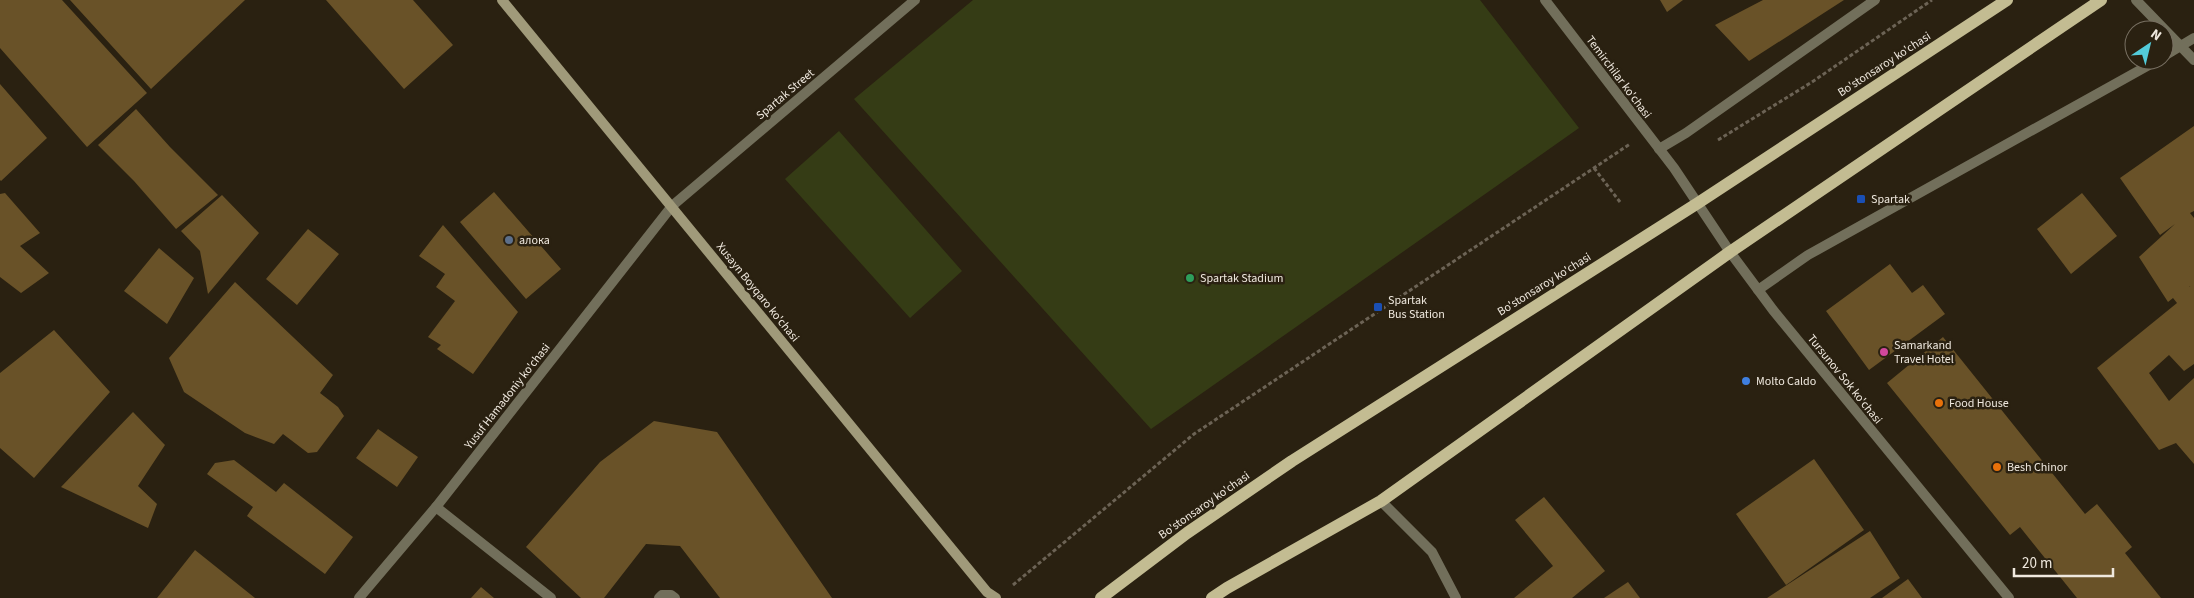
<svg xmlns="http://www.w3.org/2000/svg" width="2194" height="598" font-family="'Source Sans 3',sans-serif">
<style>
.green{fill:#353c15}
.building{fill:#695228}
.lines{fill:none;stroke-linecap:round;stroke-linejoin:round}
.path{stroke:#6c6355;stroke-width:3;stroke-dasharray:4 2.5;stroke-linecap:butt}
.service{stroke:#726f5b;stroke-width:10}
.minor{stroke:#726f5b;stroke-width:10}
.secondary{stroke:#a09a7a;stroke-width:10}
.primary{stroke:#c3bc92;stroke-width:12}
.transit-dot{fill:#1a4fb4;stroke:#2a2111;stroke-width:2}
.service-dot{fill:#5c6f8a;stroke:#2a2111;stroke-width:2}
.leisure-dot{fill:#2e9e5b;stroke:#2a2111;stroke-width:2}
.hotel-dot{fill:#d1479c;stroke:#2a2111;stroke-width:2}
.shop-dot{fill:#3f7fe0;stroke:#2a2111;stroke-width:2}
.food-dot{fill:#e8710a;stroke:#2a2111;stroke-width:2}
.labels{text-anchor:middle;stroke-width:5;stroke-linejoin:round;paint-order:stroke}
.street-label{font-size:12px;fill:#efe8de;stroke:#2a2111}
.poi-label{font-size:12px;fill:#efe8de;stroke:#2a2111;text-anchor:start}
</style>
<rect width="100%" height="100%" fill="#2a2111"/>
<!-- green -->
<path class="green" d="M 973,0 L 1480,0 L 1579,128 L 1151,429 L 854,99 Z
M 839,131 L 962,271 L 910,318 L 785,179 Z"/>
<!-- building -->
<path class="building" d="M 0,0 L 62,0 L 147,93 L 87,147 L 0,48 Z
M 70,0 L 245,0 L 151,89 Z
M 326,0 L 413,0 L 453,45 L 404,89 Z
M 1660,0 L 1683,0 L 1667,12 Z
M 1763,0 L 1844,0 L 1749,61 L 1715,25 Z
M 0,84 L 47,138 L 1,181 L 0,180 Z
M 136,109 L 170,147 L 218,195 L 176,229 L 134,181 L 98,145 Z
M 2194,126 L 2194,211 L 2190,213 L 2194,218 L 2194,283 L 2189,287 L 2194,283 L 2194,364 L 2184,371 L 2169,355 L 2149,373 L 2169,401 L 2194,378 L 2194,464 L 2176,443 L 2159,450 L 2097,368 L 2177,303 L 2173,298 L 2168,302 L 2139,257 L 2175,224 L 2160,235 L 2120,178 Z
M 494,192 L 561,269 L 526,299 L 460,222 Z
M 5,193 L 40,233 L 20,246 L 49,273 L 21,293 L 0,277 L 0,194 Z
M 2082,193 L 2117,236 L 2071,274 L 2037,229 Z
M 222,195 L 259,233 L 208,294 L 200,251 L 181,231 Z
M 443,225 L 518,312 L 473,374 L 437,349 L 441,345 L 428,337 L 455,301 L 436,287 L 445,274 L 419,256 Z
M 308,229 L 339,254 L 297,305 L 266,279 Z
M 159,248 L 194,278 L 167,324 L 124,291 Z
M 1890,264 L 1912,293 L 1923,285 L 1945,314 L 1869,370 L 1826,311 Z
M 235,282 L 333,375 L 320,393 L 338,407 L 344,416 L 317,452 L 308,453 L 283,434 L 274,444 L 245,433 L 184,392 L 169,358 Z
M 54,330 L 110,392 L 34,478 L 0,448 L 0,373 Z
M 1943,337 L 2085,514 L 2097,504 L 2132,547 L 2125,553 L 2161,598 L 2077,598 L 2020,527 L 2010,535 L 1887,383 Z
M 133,412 L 165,445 L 138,486 L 157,504 L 148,528 L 61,487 Z
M 654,421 L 717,432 L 832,598 L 720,598 L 680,546 L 646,544 L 604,598 L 581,598 L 526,547 L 600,462 Z
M 378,429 L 418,457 L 397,487 L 356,458 Z
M 1814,459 L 1864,530 L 1786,585 L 1736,514 Z
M 234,460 L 276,492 L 284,483 L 353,537 L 325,574 L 247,516 L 253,507 L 207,474 L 215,463 Z
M 1544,497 L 1605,571 L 1572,598 L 1514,598 L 1553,566 L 1515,520 Z
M 1870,531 L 1900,578 L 1870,598 L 1767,598 Z
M 195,550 L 255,598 L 157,598 Z
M 1908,579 L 1922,598 L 1882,598 Z
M 1628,582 L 1640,598 L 1604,598 Z
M 481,587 L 494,598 L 471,598 Z"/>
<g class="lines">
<!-- path -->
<path class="path" d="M 1718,140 L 1812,82 L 1932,0
M 1594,168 L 1620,202
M 1013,585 L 1194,434 L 1630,144"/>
<!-- service -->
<path class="service" d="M 2136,0 L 2194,60
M 2164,56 L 2194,38
M 1659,149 L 1686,133 L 1875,0
M 1758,290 L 1808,255 L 2158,60
M 1381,501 L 1432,552 L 1456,598
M 436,507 L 551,598
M 659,598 L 662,595 L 671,595 L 675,598"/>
<!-- minor -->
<path class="minor" d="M 1545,0 L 1674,168 L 1730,252 L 1773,310 L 2009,598
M 359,598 L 436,507 L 672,206 L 915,0"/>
<!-- secondary -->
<path class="secondary" d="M 502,0 L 987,592 L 996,598"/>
<!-- primary -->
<path class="primary" d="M 1101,598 L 1187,533 L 1292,461 L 1698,203 L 2007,0
M 1212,598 L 1227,588 L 1381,501 L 1730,252 L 2101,0"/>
</g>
<!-- markers -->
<g class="transit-dot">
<rect x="1856" y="194" width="10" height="10" rx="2.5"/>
<rect x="1373" y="302" width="10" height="10" rx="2.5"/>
</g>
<circle class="service-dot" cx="509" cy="240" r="5"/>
<circle class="leisure-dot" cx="1190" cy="278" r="5"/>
<circle class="hotel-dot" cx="1884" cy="352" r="5"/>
<circle class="shop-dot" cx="1746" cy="381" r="5"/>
<g class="food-dot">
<circle cx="1939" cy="403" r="5"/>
<circle cx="1997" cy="467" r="5"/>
</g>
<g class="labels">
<!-- street labels -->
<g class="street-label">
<text transform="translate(1884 64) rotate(-33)" y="4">Bo'stonsaroy ko'chasi</text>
<text transform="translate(1619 77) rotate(53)" y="4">Temirchilar ko'chasi</text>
<text transform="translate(785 94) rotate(-40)" y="4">Spartak Street</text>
<text transform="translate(1544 284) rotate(-32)" y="4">Bo'stonsaroy ko'chasi</text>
<text transform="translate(758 292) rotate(51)" y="4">Xusayn Boyqaro ko'chasi</text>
<text transform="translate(1845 379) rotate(51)" y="4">Tursunov Sok ko'chasi</text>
<text transform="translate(507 396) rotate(-52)" y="4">Yusuf Hamadoniy ko'chasi</text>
<text transform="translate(1204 505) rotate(-35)" y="4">Bo'stonsaroy ko'chasi</text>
</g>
<!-- poi labels -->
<g class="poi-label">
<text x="1871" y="203">Spartak</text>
<text x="519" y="244">алока</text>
<text x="1200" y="282">Spartak Stadium</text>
<text x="1388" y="304">Spartak<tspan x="1388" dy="14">Bus Station</tspan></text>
<text x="1894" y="349">Samarkand<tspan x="1894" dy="14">Travel Hotel</tspan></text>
<text x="1756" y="385">Molto Caldo</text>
<text x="1949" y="407">Food House</text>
<text x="2007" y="471">Besh Chinor</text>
</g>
</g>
<!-- north arrow -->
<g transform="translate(2149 45) rotate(35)"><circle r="24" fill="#2a2111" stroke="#797163"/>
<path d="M0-4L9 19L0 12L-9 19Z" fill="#53cbda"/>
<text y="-8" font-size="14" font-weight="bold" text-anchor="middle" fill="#efe8de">N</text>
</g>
<!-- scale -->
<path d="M2014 568v8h99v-8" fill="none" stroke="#efe8de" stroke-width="2.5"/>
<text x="2022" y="568" font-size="15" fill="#efe8de" stroke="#2a2111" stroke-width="4" paint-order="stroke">20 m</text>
</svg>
